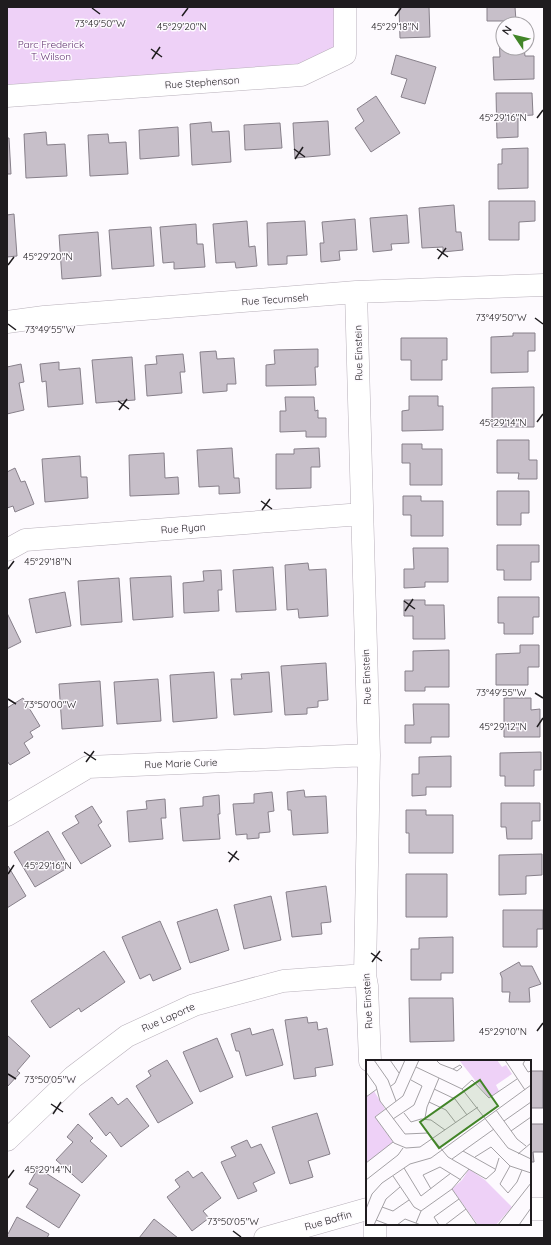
<svg xmlns="http://www.w3.org/2000/svg" width="551" height="1245" font-family="Quicksand,sans-serif">
<style>
.green{fill:#eed1f7}
.building{fill:#c7bfc9;stroke:#87808a}
.lines{fill:none;stroke-linecap:round;stroke-linejoin:round}
.minor-casing{stroke:#b8b0ba;stroke-width:23}
.minor{stroke:#fff;stroke-width:22}
.ticks{fill:none;stroke:#1f1c1f;stroke-width:1.5}
.labels{text-anchor:middle;stroke-width:3;stroke-linejoin:round;paint-order:stroke}
.park-label{font-size:10px;fill:#623270;stroke:#fdfafe}
.street-label{font-size:10px;fill:#1f1c1f;stroke:#fdfafe}
.inset-road{fill:none;stroke:#a4a1a5;stroke-width:1}
.view{fill:#428528;fill-opacity:0.15;stroke:#428528;stroke-width:2}
.inset-edge{fill:none;stroke:#1f1c1f;stroke-width:2}
.ticks-label{font-size:10px;text-anchor:middle;fill:#1f1c1f;stroke:#fdfafe;stroke-width:3;stroke-linejoin:round;paint-order:stroke}
</style>
<rect width="100%" height="100%" fill="#fdfafe"/>
<!-- green -->
<path class="green" d="M 7,7 L 345,7 L 345,54 L 301,75 L 7,96 Z"/>
<!-- building -->
<path class="building" d="M 399,7 L 429,7 L 430,37 L 400,38 Z
M 487,7 L 515,7 L 516,21 L 487,21 Z
M 499,37 L 503,37 L 503,48 L 524,48 L 525,56 L 534,56 L 534,79 L 494,80 L 493,57 L 500,57 Z
M 396,55 L 436,67 L 425,104 L 401,97 L 407,79 L 391,74 Z
M 496,93 L 532,93 L 533,115 L 518,116 L 518,137 L 497,138 Z
M 376,96 L 400,133 L 371,152 L 355,128 L 364,121 L 357,109 Z
M 328,121 L 330,155 L 295,158 L 293,123 Z
M 211,122 L 212,132 L 229,131 L 231,162 L 192,165 L 190,124 Z
M 280,123 L 282,148 L 245,150 L 244,125 Z
M 178,127 L 179,156 L 140,159 L 139,130 Z
M 46,132 L 47,145 L 65,144 L 67,176 L 26,178 L 24,134 Z
M 108,134 L 109,143 L 126,142 L 128,174 L 90,176 L 88,135 Z
M 7,138 L 9,138 L 11,174 L 7,174 Z
M 528,148 L 528,188 L 498,189 L 498,164 L 502,164 L 502,149 Z
M 489,201 L 535,201 L 535,221 L 519,222 L 519,240 L 489,240 Z
M 454,205 L 456,232 L 461,232 L 463,250 L 443,252 L 443,247 L 422,248 L 419,208 Z
M 14,214 L 17,256 L 7,257 L 7,215 Z
M 407,215 L 409,243 L 391,244 L 392,250 L 373,252 L 370,218 Z
M 355,219 L 357,250 L 339,251 L 340,260 L 321,262 L 320,243 L 324,243 L 322,222 Z
M 247,221 L 249,247 L 255,246 L 257,266 L 236,268 L 235,262 L 216,263 L 213,224 Z
M 305,221 L 307,255 L 287,256 L 287,264 L 268,265 L 267,223 Z
M 196,224 L 197,244 L 203,244 L 205,267 L 174,269 L 174,262 L 163,263 L 160,227 Z
M 151,227 L 154,266 L 112,269 L 109,230 Z
M 98,232 L 101,276 L 62,279 L 59,235 Z
M 513,333 L 535,333 L 535,351 L 528,351 L 528,372 L 491,373 L 491,337 L 513,336 Z
M 401,338 L 447,338 L 447,360 L 442,360 L 442,380 L 411,380 L 411,360 L 401,360 Z
M 318,349 L 318,367 L 315,367 L 316,385 L 266,386 L 266,365 L 275,364 L 274,350 Z
M 216,351 L 217,359 L 234,358 L 236,384 L 227,384 L 227,391 L 203,393 L 200,352 Z
M 183,354 L 185,372 L 180,372 L 182,393 L 147,396 L 145,365 L 157,364 L 156,356 Z
M 132,357 L 135,400 L 96,403 L 92,360 Z
M 59,362 L 59,370 L 80,368 L 83,404 L 48,407 L 46,381 L 42,382 L 40,364 Z
M 21,364 L 24,382 L 19,383 L 24,410 L 7,414 L 7,367 Z
M 534,387 L 534,427 L 492,427 L 492,388 Z
M 409,396 L 438,396 L 438,406 L 443,406 L 443,430 L 402,431 L 402,411 L 409,410 Z
M 285,397 L 314,397 L 315,411 L 318,410 L 318,418 L 326,418 L 326,437 L 306,437 L 306,431 L 280,432 L 280,411 L 286,411 Z
M 497,440 L 529,440 L 529,460 L 537,460 L 537,479 L 518,479 L 519,473 L 497,473 Z
M 402,444 L 422,444 L 422,449 L 442,449 L 442,485 L 410,485 L 410,463 L 402,463 Z
M 232,448 L 234,478 L 239,478 L 240,493 L 219,494 L 219,486 L 199,487 L 197,450 Z
M 319,448 L 320,467 L 311,467 L 311,488 L 276,489 L 276,454 L 294,454 L 294,449 Z
M 164,453 L 165,478 L 178,477 L 179,494 L 130,496 L 129,455 Z
M 80,456 L 81,477 L 87,477 L 88,498 L 45,502 L 42,459 Z
M 15,468 L 21,482 L 25,481 L 34,504 L 15,512 L 13,506 L 7,508 L 7,472 Z
M 497,491 L 529,491 L 529,513 L 521,513 L 521,525 L 497,525 Z
M 403,496 L 421,496 L 421,501 L 443,501 L 443,536 L 411,536 L 411,515 L 403,515 Z
M 497,545 L 539,545 L 539,562 L 531,562 L 531,580 L 504,580 L 504,570 L 497,570 Z
M 413,548 L 448,548 L 448,582 L 425,582 L 425,587 L 404,588 L 404,569 L 414,569 Z
M 308,563 L 309,570 L 326,569 L 328,616 L 299,618 L 298,609 L 287,610 L 285,565 Z
M 273,567 L 276,610 L 236,612 L 233,570 Z
M 221,570 L 222,590 L 218,590 L 219,611 L 184,613 L 183,583 L 204,581 L 203,571 Z
M 171,576 L 173,617 L 133,620 L 130,578 Z
M 119,578 L 122,622 L 81,625 L 78,581 Z
M 65,592 L 71,626 L 36,633 L 29,599 Z
M 498,597 L 539,597 L 539,617 L 533,617 L 533,634 L 504,634 L 504,623 L 498,623 Z
M 404,600 L 425,600 L 425,605 L 444,605 L 445,639 L 413,639 L 413,616 L 404,616 Z
M 7,613 L 21,642 L 7,649 Z
M 520,645 L 539,645 L 539,667 L 528,667 L 528,685 L 496,685 L 496,654 L 520,653 Z
M 449,650 L 449,687 L 425,687 L 425,691 L 405,691 L 405,671 L 413,671 L 413,651 Z
M 326,663 L 328,700 L 318,701 L 318,707 L 307,708 L 307,714 L 285,715 L 281,666 Z
M 214,672 L 217,718 L 173,722 L 170,675 Z
M 269,672 L 272,712 L 234,715 L 231,679 L 242,679 L 241,674 Z
M 158,679 L 161,721 L 117,724 L 114,682 Z
M 100,681 L 103,726 L 62,729 L 59,684 Z
M 23,698 L 40,726 L 30,732 L 33,737 L 24,743 L 30,753 L 10,765 L 7,761 L 7,708 Z
M 504,698 L 531,698 L 531,710 L 540,709 L 540,737 L 504,737 Z
M 413,704 L 449,704 L 449,737 L 431,737 L 431,743 L 405,743 L 405,725 L 414,725 Z
M 541,752 L 541,770 L 534,770 L 534,786 L 505,786 L 505,776 L 500,776 L 500,753 Z
M 451,756 L 451,787 L 426,787 L 426,795 L 412,796 L 412,774 L 419,774 L 419,757 Z
M 304,790 L 305,797 L 326,796 L 328,833 L 293,835 L 291,810 L 288,810 L 287,792 Z
M 272,792 L 274,811 L 268,812 L 270,832 L 259,833 L 259,838 L 247,839 L 247,834 L 236,835 L 233,804 L 254,803 L 254,794 Z
M 219,795 L 220,814 L 218,814 L 220,839 L 183,841 L 180,808 L 203,806 L 203,797 Z
M 165,799 L 166,818 L 161,818 L 163,839 L 129,842 L 127,811 L 147,809 L 146,801 Z
M 501,803 L 540,803 L 540,821 L 532,821 L 532,839 L 507,839 L 506,827 L 501,827 Z
M 92,806 L 102,822 L 98,825 L 111,846 L 81,864 L 62,833 L 79,823 L 75,816 Z
M 406,810 L 426,810 L 426,815 L 453,815 L 453,853 L 409,853 L 409,833 L 406,833 Z
M 48,831 L 69,867 L 35,887 L 14,852 Z
M 542,854 L 542,875 L 526,876 L 526,894 L 499,895 L 499,855 Z
M 8,866 L 26,896 L 7,908 L 7,867 Z
M 406,874 L 447,874 L 447,917 L 406,917 Z
M 326,886 L 331,922 L 321,923 L 322,934 L 292,937 L 286,892 Z
M 271,896 L 281,940 L 244,949 L 234,905 Z
M 217,909 L 229,950 L 190,963 L 177,922 Z
M 503,910 L 543,910 L 543,929 L 537,929 L 537,947 L 503,947 Z
M 160,921 L 181,969 L 153,981 L 150,974 L 140,979 L 122,937 Z
M 453,937 L 453,973 L 441,973 L 441,980 L 411,980 L 411,949 L 419,949 L 419,938 Z
M 104,951 L 125,982 L 81,1012 L 79,1008 L 50,1028 L 31,1001 Z
M 519,962 L 521,966 L 532,966 L 541,984 L 529,988 L 530,1002 L 509,1002 L 510,992 L 502,992 L 502,978 L 500,973 Z
M 409,998 L 453,998 L 454,1041 L 410,1042 Z
M 307,1017 L 308,1023 L 317,1022 L 318,1030 L 327,1028 L 333,1065 L 315,1068 L 316,1076 L 294,1079 L 285,1020 Z
M 250,1028 L 252,1035 L 273,1029 L 283,1065 L 246,1076 L 239,1051 L 236,1051 L 231,1034 Z
M 7,1035 L 30,1056 L 17,1071 L 20,1073 L 7,1087 Z
M 217,1038 L 233,1077 L 200,1092 L 183,1052 Z
M 167,1060 L 193,1103 L 158,1123 L 136,1086 L 151,1076 L 148,1071 Z
M 530,1071 L 543,1071 L 543,1108 L 530,1108 Z
M 112,1097 L 118,1105 L 127,1098 L 149,1126 L 121,1147 L 110,1132 L 106,1136 L 89,1114 Z
M 317,1113 L 330,1154 L 308,1161 L 313,1177 L 290,1184 L 272,1127 Z
M 78,1124 L 93,1138 L 90,1141 L 107,1156 L 82,1183 L 56,1160 L 73,1142 L 67,1137 Z
M 530,1124 L 544,1124 L 544,1152 L 533,1152 L 534,1162 L 530,1162 Z
M 247,1140 L 251,1148 L 261,1144 L 275,1173 L 253,1183 L 257,1191 L 238,1199 L 221,1162 L 236,1156 L 231,1147 Z
M 38,1168 L 80,1195 L 59,1228 L 26,1207 L 38,1189 L 29,1184 Z
M 188,1171 L 193,1178 L 202,1172 L 221,1198 L 203,1211 L 209,1218 L 192,1231 L 167,1197 L 180,1187 L 175,1180 Z
M 17,1217 L 49,1234 L 47,1238 L 7,1238 L 7,1234 L 8,1234 Z
M 154,1219 L 178,1238 L 139,1238 Z"/>
<g class="lines">
<defs>
<path id="minor" d="M 7,96 L 301,75 L 345,54 L 345,7
M 356,292 L 369,755 L 365,975 L 367,986 L 370,1061
M 7,322 L 44,317 L 356,292 L 544,285
M 7,550 L 25,540 L 362,514
M 7,815 L 88,767 L 369,755
M 7,1140 L 73,1077 L 127,1036 L 194,1005 L 283,981 L 365,975
M 530,1209 L 544,1209
M 265,1238 L 367,1209
M 375,1238 L 375,1224"/>
</defs>
<!-- minor casing -->
<use href="#minor" class="minor-casing"/>
<!-- minor -->
<use href="#minor" class="minor"/>
</g>
<!-- ticks -->
<path class="ticks" d="M 92,8 L 100,14M 182,16 L 188,8M 395,16 L 401,8M 151,49 L 162,57M 152,59 L 160,47M 537,118 L 543,110M 294,149 L 305,157M 295,159 L 303,147M 437,249 L 448,257M 438,259 L 446,248M 8,265 L 14,257M 535,318 L 543,324M 8,324 L 16,330M 118,401 L 129,409M 119,410 L 127,399M 537,422 L 543,414M 261,501 L 272,509M 262,510 L 270,499M 8,569 L 14,561M 404,601 L 415,609M 405,611 L 413,599M 535,693 L 543,698M 8,699 L 16,704M 537,727 L 543,718M 84,752 L 96,760M 86,762 L 94,751M 228,852 L 239,860M 229,862 L 237,851M 8,874 L 14,865M 371,953 L 382,961M 372,962 L 380,951M 537,1031 L 543,1023M 8,1074 L 16,1079M 51,1104 L 63,1112M 53,1114 L 61,1102M 8,1178 L 14,1170M 233,1231 L 241,1237"/>
<g class="labels">
<!-- park labels -->
<g class="park-label">
<text x="51" y="48">Parc Frederick<tspan x="51" dy="12">T. Wilson</tspan></text>
</g>
<!-- street labels -->
<g class="street-label">
<text transform="translate(202 82) rotate(-4)" y="4">Rue Stephenson</text>
<text transform="translate(275 299) rotate(-4)" y="4">Rue Tecumseh</text>
<text transform="translate(358 353) rotate(-91)" y="4">Rue Einstein</text>
<text transform="translate(183 528) rotate(-4)" y="4">Rue Ryan</text>
<text transform="translate(366 677) rotate(-92)" y="4">Rue Einstein</text>
<text transform="translate(181 763) rotate(-2)" y="4">Rue Marie Curie</text>
<text transform="translate(367 1001) rotate(-93)" y="4">Rue Einstein</text>
<text transform="translate(168 1017) rotate(-24)" y="4">Rue Laporte</text>
<text transform="translate(328 1220) rotate(-16)" y="4">Rue Baffin</text>
</g>
</g>
<!-- overview -->
<g transform="translate(366 1060)">
<rect width="165" height="165" fill="#fdfafe"/>
<path d="M 93,0 L 131,0 L 136,7 L 140,5 L 146,14 L 130,25 L 133,31 L 123,38 ZM 8,31 L 19,49 L 9,57 L 27,82 L 0,103 L 0,37 ZM 103,109 L 119,120 L 146,147 L 130,165 L 112,165 L 86,129 L 96,120 Z" fill="#eed1f7"/>
<path class="inset-road" d="M 8,0 L 22,20 L 30,41M 24,0 L 33,13M 53,0 L 37,36 L 9,57 L 28,83 L 40,88 L 54,87 L 112,47M 70,0 L 74,4 L 87,9 L 91,11 L 96,7 L 94,5 L 87,9M 139,0 L 159,30M 159,0 L 157,4 L 162,12 L 165,11M 50,7 L 96,29 L 142,88 L 165,99M 0,12 L 10,26 L 14,41 L 39,74 L 62,73 L 82,97 L 120,119 L 129,111 L 133,98M 25,26 L 29,23 L 39,0M 68,29 L 89,39 L 101,55M 96,29 L 106,20 L 123,38 L 151,19M 0,37 L 11,29M 63,42 L 80,50 L 90,63M 130,50 L 151,79 L 160,86M 38,53 L 45,62 L 55,59 L 65,60 L 79,70M 59,58 L 61,47 L 73,18M 27,59 L 48,45 L 56,26 L 45,20M 138,61 L 165,42M 145,71 L 165,57M 97,91 L 129,109M 152,94 L 165,83M 109,97 L 125,87 L 144,106 L 165,113M 86,99 L 128,69M 0,103 L 27,82M 144,106 L 134,124 L 142,133 L 151,122 L 156,110M 38,108 L 55,136 L 85,113M 27,116 L 48,147 L 55,151M 0,120 L 32,95 L 37,88M 65,129 L 57,115 L 74,107 L 95,120M 86,129 L 111,165M 16,147 L 27,151 L 43,140M 0,149 L 6,134 L 16,123 L 44,104 L 65,98 L 165,25M 10,160 L 23,165M 50,163 L 55,151 L 86,129 L 103,109M 8,165 L 20,139 L 34,127M 31,165 L 39,159 L 55,165M 73,165 L 68,157 L 93,139M 79,165 L 100,149M 132,165 L 165,123M 153,165 L 165,148"/>
<path class="view" d="M 114,20 L 132,46 L 73,88 L 54,62 Z"/>
<rect width="165" height="165" class="inset-edge"/>
</g>
<g class="ticks-label">
<text x="100" y="27">73°49'50"W</text>
<text x="182" y="30">45°29'20"N</text>
<text x="395" y="30">45°29'18"N</text>
<text x="503" y="121">45°29'16"N</text>
<text x="48" y="260">45°29'20"N</text>
<text x="501" y="321">73°49'50"W</text>
<text x="50" y="333">73°49'55"W</text>
<text x="503" y="426">45°29'14"N</text>
<text x="48" y="565">45°29'18"N</text>
<text x="501" y="696">73°49'55"W</text>
<text x="50" y="708">73°50'00"W</text>
<text x="503" y="730">45°29'12"N</text>
<text x="48" y="869">45°29'16"N</text>
<text x="503" y="1035">45°29'10"N</text>
<text x="50" y="1083">73°50'05"W</text>
<text x="48" y="1173">45°29'14"N</text>
<text x="233" y="1225">73°50'05"W</text>
</g>
<!-- border -->
<rect width="551" height="1245" fill="none" stroke="#1f1c1f" stroke-width="16"/>
<!-- north arrow -->
<g transform="translate(515 36) rotate(305)"><circle r="19" fill="#fdfafe" stroke="#a4a1a5"/>
<path d="M0-3L7 15L0 10L-7 15Z" fill="#428528"/>
<text y="-6" font-size="11" font-weight="bold" text-anchor="middle" fill="#1f1c1f">N</text>
</g>
</svg>
